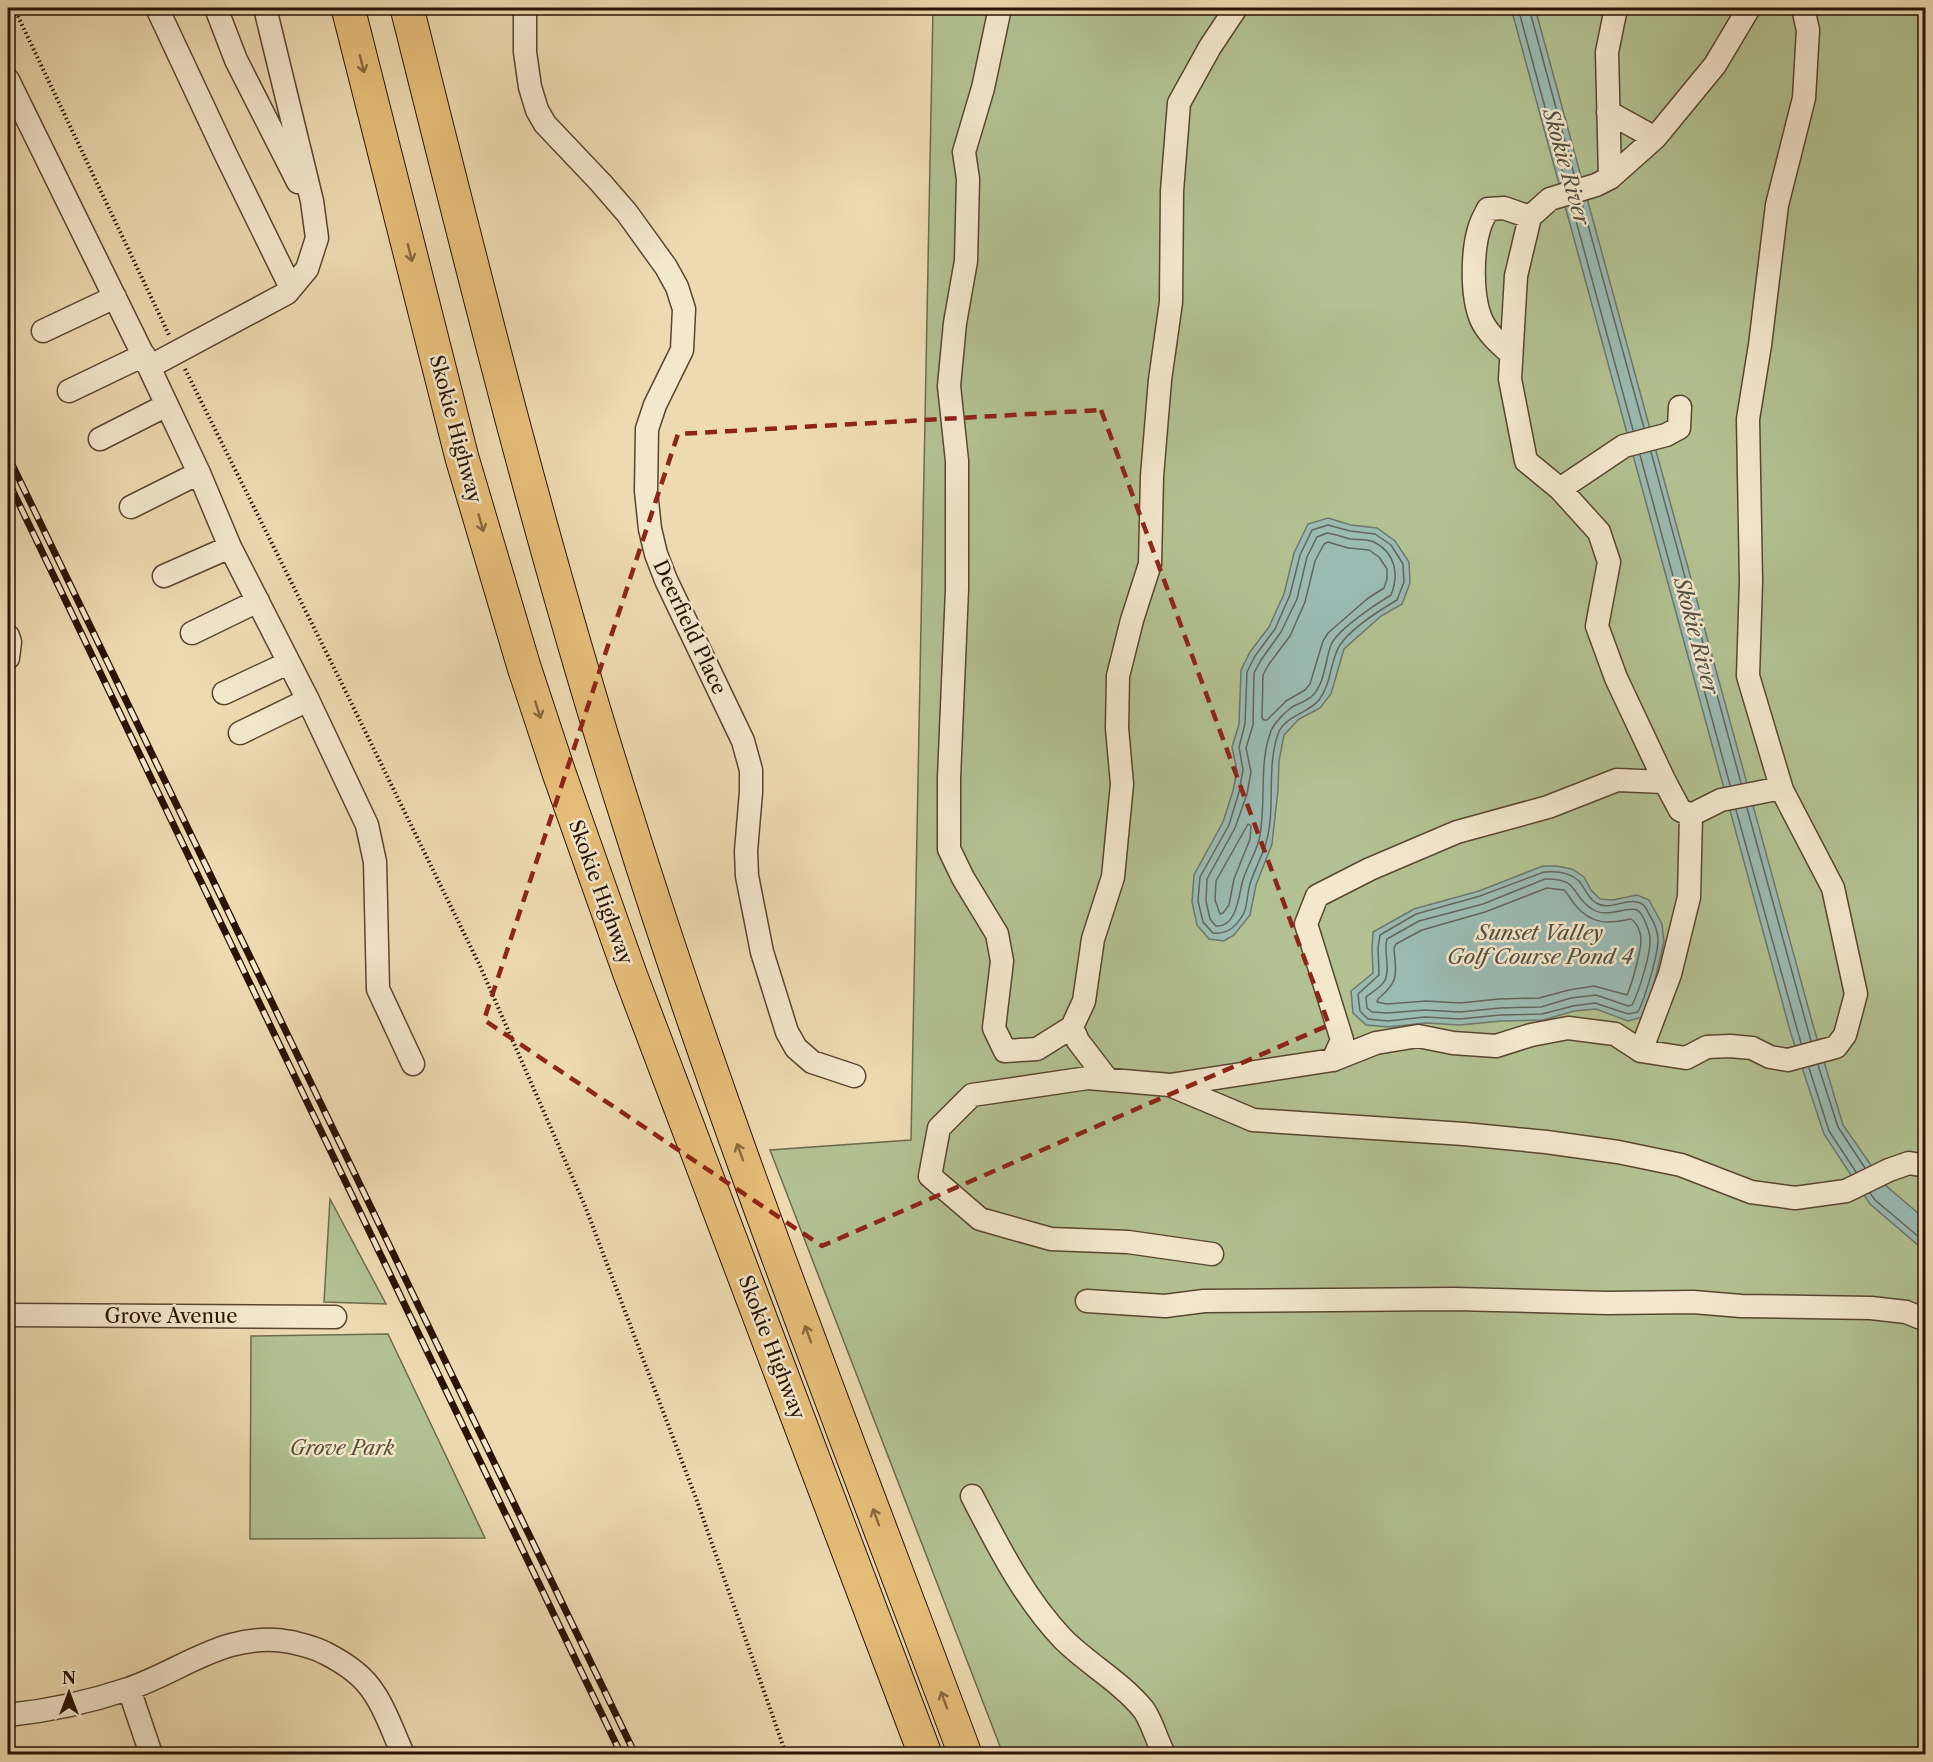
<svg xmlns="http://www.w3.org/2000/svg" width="1933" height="1762" font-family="'Libre Caslon Text',serif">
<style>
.green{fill:#b2c191;stroke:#6e6a4b;stroke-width:1.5}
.water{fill:#9abab2;stroke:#6d776d;stroke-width:1.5}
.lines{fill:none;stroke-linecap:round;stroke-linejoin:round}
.shore{stroke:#62665c;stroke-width:1.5}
.minor-casing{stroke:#5a4530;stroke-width:25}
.highway-casing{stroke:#291305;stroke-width:35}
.path{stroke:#291305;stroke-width:4;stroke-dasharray:1.5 3;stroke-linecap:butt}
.minor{stroke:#f3e7cc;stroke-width:22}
.highway{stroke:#e6bd78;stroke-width:33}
.rail-casing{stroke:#291305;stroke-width:7}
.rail{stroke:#f3e7cc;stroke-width:4.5;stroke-dasharray:14;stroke-linecap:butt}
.oneway{stroke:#88683e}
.marked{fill:none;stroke:#8f2418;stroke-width:4.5;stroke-dasharray:12 8;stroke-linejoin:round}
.labels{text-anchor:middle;stroke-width:5;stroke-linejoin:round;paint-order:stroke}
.street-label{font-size:20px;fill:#291305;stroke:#f3e7cc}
.park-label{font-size:20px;font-style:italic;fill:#595036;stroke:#f3e7cc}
.water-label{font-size:21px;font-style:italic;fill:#514d42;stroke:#f3e7cc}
</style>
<rect width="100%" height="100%" fill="#eddab1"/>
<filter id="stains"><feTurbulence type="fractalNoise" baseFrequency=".00333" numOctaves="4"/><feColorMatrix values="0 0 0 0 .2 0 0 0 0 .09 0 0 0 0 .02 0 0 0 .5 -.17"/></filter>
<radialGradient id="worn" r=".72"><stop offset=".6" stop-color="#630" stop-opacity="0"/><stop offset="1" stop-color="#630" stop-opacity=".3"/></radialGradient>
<!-- green -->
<path class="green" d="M 933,8 L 1925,8 L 1925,1754 L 1003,1754 L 770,1150 L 911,1140 Z
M 330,1199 L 386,1304 L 324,1302 Z
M 388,1334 L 485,1538 L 250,1539 L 251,1336 Z"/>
<!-- water -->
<path class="water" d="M 1511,8 L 1535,8 L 1813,1025 L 1843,1125 L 1884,1184 L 1925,1219 L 1925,1251 L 1870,1204 L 1824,1134 L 1791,1034 Z
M 1328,518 L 1351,525 L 1377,528 L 1395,541 L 1409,562 L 1410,583 L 1402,604 L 1381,616 L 1344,649 L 1331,694 L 1320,708 L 1299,719 L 1284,735 L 1279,761 L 1278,790 L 1272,844 L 1256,885 L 1250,915 L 1234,935 L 1224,941 L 1209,939 L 1197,925 L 1192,902 L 1194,875 L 1223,822 L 1233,791 L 1237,771 L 1232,747 L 1239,724 L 1241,670 L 1250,652 L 1269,627 L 1284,594 L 1294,553 L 1308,524 Z
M 1543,866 L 1556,866 L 1572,869 L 1584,877 L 1591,890 L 1600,899 L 1613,900 L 1637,895 L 1649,900 L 1662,924 L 1664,942 L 1652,992 L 1643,1017 L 1628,1021 L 1596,1009 L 1574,1011 L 1543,1020 L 1501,1021 L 1460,1025 L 1426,1023 L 1388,1027 L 1366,1025 L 1353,1013 L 1351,991 L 1373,973 L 1372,948 L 1373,932 L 1414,909 L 1479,891 Z"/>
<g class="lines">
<!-- shore -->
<path class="shore" d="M 1518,8 L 1565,181
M 1529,8 L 1575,178
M 1582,203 L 1644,428
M 1572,206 L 1633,430
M 1651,452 L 1741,783
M 1640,455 L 1730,785
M 1328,525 L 1350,531 L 1375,534 L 1391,545 L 1403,564 L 1404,582 L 1397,600 C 1380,610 1351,629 1340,645 C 1330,660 1332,683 1319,700 C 1309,713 1284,716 1278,734 C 1266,768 1276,809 1266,843 C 1262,856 1255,869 1251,881 C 1247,891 1248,903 1244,913 C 1237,926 1228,935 1213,933 L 1203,922 L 1198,901 L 1200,877 L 1229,825 L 1239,792 L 1243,770 L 1239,747 L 1245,724 L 1247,672 L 1255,656 L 1275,629 L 1290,595 L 1300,555 L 1312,530 Z
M 1327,533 C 1335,534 1342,537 1350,539 C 1358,540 1367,539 1374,542 C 1396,553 1399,575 1391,595 C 1376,604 1338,629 1331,645 C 1325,660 1325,684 1312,696 C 1307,701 1299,703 1292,707 C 1285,712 1274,723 1271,731 C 1258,764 1267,806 1259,840 C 1255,855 1246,868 1242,883 C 1239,896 1236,928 1216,926 L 1210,919 L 1206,901 L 1207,879 L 1235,828 L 1247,794 L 1251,772 L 1246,748 L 1253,725 L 1254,673 L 1261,660 L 1281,632 L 1297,599 L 1307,557 L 1317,537 Z
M 1328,542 L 1348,548 L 1369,550 L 1379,557 L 1387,569 L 1387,579 L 1384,588 L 1367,599 L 1328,633 L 1323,641 L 1310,684 L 1305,690 L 1286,701 L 1267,720 L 1264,720 L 1262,718 L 1263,675 L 1269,664 L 1290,636 L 1305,602 L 1315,561 L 1324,544 Z
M 1747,808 L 1811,1041
M 1736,810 L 1801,1043
M 1248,824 L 1251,826 L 1250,839 L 1234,879 L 1229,905 L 1223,913 L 1220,914 L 1215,900 L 1216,881 Z
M 1544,872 C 1556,871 1570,872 1579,881 C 1585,888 1587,897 1596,903 C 1609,911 1624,899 1637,902 C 1644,903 1646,908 1649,914 C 1654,922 1658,930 1658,940 C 1658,955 1645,998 1638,1012 L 1628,1014 L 1595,1003 L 1573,1006 L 1542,1014 L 1500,1015 L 1460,1019 L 1425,1017 L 1388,1021 L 1368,1019 L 1360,1011 L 1358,994 L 1379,975 L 1378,948 L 1380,935 L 1416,914 L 1480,896 Z
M 1545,879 C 1580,878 1570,895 1592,909 C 1606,919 1628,906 1637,910 C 1641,912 1641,914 1643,917 C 1646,924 1650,931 1650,939 C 1651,953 1639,992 1632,1005 L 1628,1006 L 1596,995 L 1571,998 L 1541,1007 L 1500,1008 L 1460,1012 L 1425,1010 L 1387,1013 L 1372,1012 L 1367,1008 L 1366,997 C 1372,992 1382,987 1385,980 C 1391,968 1383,951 1387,939 L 1419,921 L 1483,904 Z
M 1547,888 L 1564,890 C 1569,895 1571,900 1575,905 C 1592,925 1608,924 1631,919 C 1637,923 1641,932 1641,940 C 1641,951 1632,984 1627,995 L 1594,986 L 1569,990 L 1539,998 L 1499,999 L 1460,1003 L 1426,1001 L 1387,1004 L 1377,1002 L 1378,999 C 1400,980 1396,975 1394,948 L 1396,944 L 1422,930 L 1485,912 Z
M 1818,1065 L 1838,1127 L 1865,1168
M 1809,1068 L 1829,1131 L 1856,1172
M 1870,1193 L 1875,1200 L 1926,1243"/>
<defs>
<path id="minor" d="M 157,8 L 225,153 L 291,288
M 216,8 L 236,60 L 298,182
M 525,8 L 525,52 L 530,87 L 537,110 L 545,124 L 601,183 L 627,213 L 666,267 L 677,287 L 684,309 L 682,350 L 655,405 L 647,429 L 646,491 L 650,529 L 656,554 L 666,580 L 743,741 L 751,770 L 751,792 L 746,851 L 747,876 L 762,952 L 787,1032 L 796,1048 L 812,1062 L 854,1076
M 1000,8 L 983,88 L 964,152 L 968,179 L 966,261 L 955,323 L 949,386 L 957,461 L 957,589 L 949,778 L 949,849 L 963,878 L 997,934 L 1002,961 L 994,1028 L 1005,1051 L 1037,1049 L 1072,1027 L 1084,1001 L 1093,939 L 1113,877 L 1122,784 L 1117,728 L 1118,676 L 1132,620 L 1150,564 L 1152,476 L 1160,380 L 1171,302 L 1172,191 L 1179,103 L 1210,47 L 1236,8
M 1616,8 L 1607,52 L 1610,178 L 1655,138 L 1715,65 L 1749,8
M 8,80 L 149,367 L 199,473 L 230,547 L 308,700 L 367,825 L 375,862 L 378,989 L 413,1064
M 1608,112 L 1655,138
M 1610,178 L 1596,185 L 1550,199 L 1530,217 L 1516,276 L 1510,379 L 1526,461 L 1560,489 L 1599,532 L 1609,562 L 1597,626 L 1616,678 L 1665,782
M 43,331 L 115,297
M 1511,354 C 1500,344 1487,333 1481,319 C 1471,295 1472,250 1480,226 C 1482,220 1485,215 1488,209 L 1504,208 L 1530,217
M 149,367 L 287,293 L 307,269 L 317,238 L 312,201 L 265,8
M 69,391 L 144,355
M 100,439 L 167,405
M 1560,489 L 1624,446 L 1666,435 L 1679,428 L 1680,407
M 131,507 L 199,473
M 164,576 L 230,547
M 192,633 L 258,601
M 8,636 L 10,642 L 8,658
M 224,693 L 288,663
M 240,733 L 308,700
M 1072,1027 L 1078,1041 L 1107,1079
M 1641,1051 L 1670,974 L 1689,897 L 1691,815
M 1333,1060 L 1342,1040 L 1306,924 L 1317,896 L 1370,869 L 1457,832 L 1548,807 L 1617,780 L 1665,782 L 1680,810 L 1691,815 L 1721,800 L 1781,788
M 1170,1085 L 1333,1060 L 1376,1043 L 1418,1036 L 1453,1043 L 1496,1046 L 1531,1035 L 1568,1028 L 1615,1034 L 1641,1051 L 1686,1058 L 1707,1047 L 1730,1046 L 1752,1048 L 1770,1057 L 1788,1060 L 1836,1047 L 1845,1035 L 1856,994 L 1833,888 L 1782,790 L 1748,676 L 1751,581 L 1748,419 L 1760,345 L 1777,205 L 1804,98 L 1808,30 L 1803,8
M 1212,1254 L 1128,1242 L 1051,1239 L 980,1219 L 930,1176 L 939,1128 L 972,1095 L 1088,1078 L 1170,1085 L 1253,1120 L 1464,1134 L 1546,1142 L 1618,1152 L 1681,1165 L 1751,1192 L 1795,1198 L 1846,1191 L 1889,1170 L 1909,1163 L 1926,1166
M 1087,1301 L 1165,1306 L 1204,1301 L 1455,1299 L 1608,1303 L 1693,1302 L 1741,1306 L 1871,1308 L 1906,1312 L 1926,1320
M 8,1315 L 335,1317
M 972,1496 C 998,1546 1024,1598 1063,1639 C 1088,1664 1121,1682 1143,1709 C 1151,1719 1157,1741 1164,1754
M 129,1689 L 151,1754
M 8,1715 C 48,1711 89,1702 128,1689 C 184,1670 226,1630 291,1642 C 303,1645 314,1647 325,1653 C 343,1662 363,1675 374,1693 C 386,1710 394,1735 403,1754"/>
<path id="highway" d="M 348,8 L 462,458 L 524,667 L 559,773 L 630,974 L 925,1754
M 407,8 C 475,279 542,551 627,817 C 726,1134 849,1443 965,1754"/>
</defs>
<!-- minor casing -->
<use href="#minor" class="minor-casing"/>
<!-- highway casing -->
<use href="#highway" class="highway-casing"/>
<!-- path -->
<path class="path" d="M 14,8 L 169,335
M 185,369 L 340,680 L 480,966 L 585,1206 L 697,1501 L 786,1754"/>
<!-- minor -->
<use href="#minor" class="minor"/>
<!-- highway -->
<use href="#highway" class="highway"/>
<defs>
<path id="rail" d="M 8,456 L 635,1754
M 8,481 L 621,1754"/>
</defs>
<!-- rail casing -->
<use href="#rail" class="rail-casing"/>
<!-- rail -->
<use href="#rail" class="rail"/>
</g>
<!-- one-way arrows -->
<defs><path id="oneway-shaft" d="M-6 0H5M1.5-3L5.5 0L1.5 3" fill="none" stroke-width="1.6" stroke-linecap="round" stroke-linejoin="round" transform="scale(1.5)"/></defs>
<g class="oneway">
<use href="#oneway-shaft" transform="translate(362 64) rotate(76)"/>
<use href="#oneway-shaft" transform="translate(410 253) rotate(76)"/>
<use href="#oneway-shaft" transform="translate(481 523) rotate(74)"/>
<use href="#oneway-shaft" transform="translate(538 710) rotate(72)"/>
<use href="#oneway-shaft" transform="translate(740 1152) rotate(-110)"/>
<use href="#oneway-shaft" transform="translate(808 1334) rotate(-110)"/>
<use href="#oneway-shaft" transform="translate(876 1517) rotate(-110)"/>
<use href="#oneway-shaft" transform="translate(944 1700) rotate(-110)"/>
</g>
<!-- marked area -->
<path class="marked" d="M 1101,410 L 1329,1025 L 822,1246 L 484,1020 L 678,434 Z"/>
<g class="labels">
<!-- street labels -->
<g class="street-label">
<text transform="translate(456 429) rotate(75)" y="7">Skokie Highway</text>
<text transform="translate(690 627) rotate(65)" y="7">Deerfield Place</text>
<text transform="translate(601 892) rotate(70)" y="7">Skokie Highway</text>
<text x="171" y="1323">Grove Avenue</text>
<text transform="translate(772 1347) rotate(69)" y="7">Skokie Highway</text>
</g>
<!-- park labels -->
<g class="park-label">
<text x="342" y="1455">Grove Park</text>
</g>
<!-- water labels -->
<g class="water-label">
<text transform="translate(1566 167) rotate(74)" y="7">Skokie River</text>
<text transform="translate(1696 636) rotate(75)" y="7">Skokie River</text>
<text x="1540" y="940">Sunset Valley<tspan x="1540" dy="24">Golf Course Pond 4</tspan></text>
</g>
</g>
<!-- margin -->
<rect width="1933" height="1762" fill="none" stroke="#eddab1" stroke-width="30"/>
<rect x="9" y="9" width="1915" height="1744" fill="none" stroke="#291305" stroke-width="3"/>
<rect x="15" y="15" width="1903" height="1732" fill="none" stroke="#291305" stroke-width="1.5"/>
<!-- north arrow -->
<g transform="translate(69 1693)" stroke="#f3e7cc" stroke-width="4.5" paint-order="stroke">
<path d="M0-4.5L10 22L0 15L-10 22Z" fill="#291305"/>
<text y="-9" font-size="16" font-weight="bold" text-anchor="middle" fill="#291305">N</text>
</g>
<rect width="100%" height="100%" filter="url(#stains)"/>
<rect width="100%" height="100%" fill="url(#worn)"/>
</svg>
